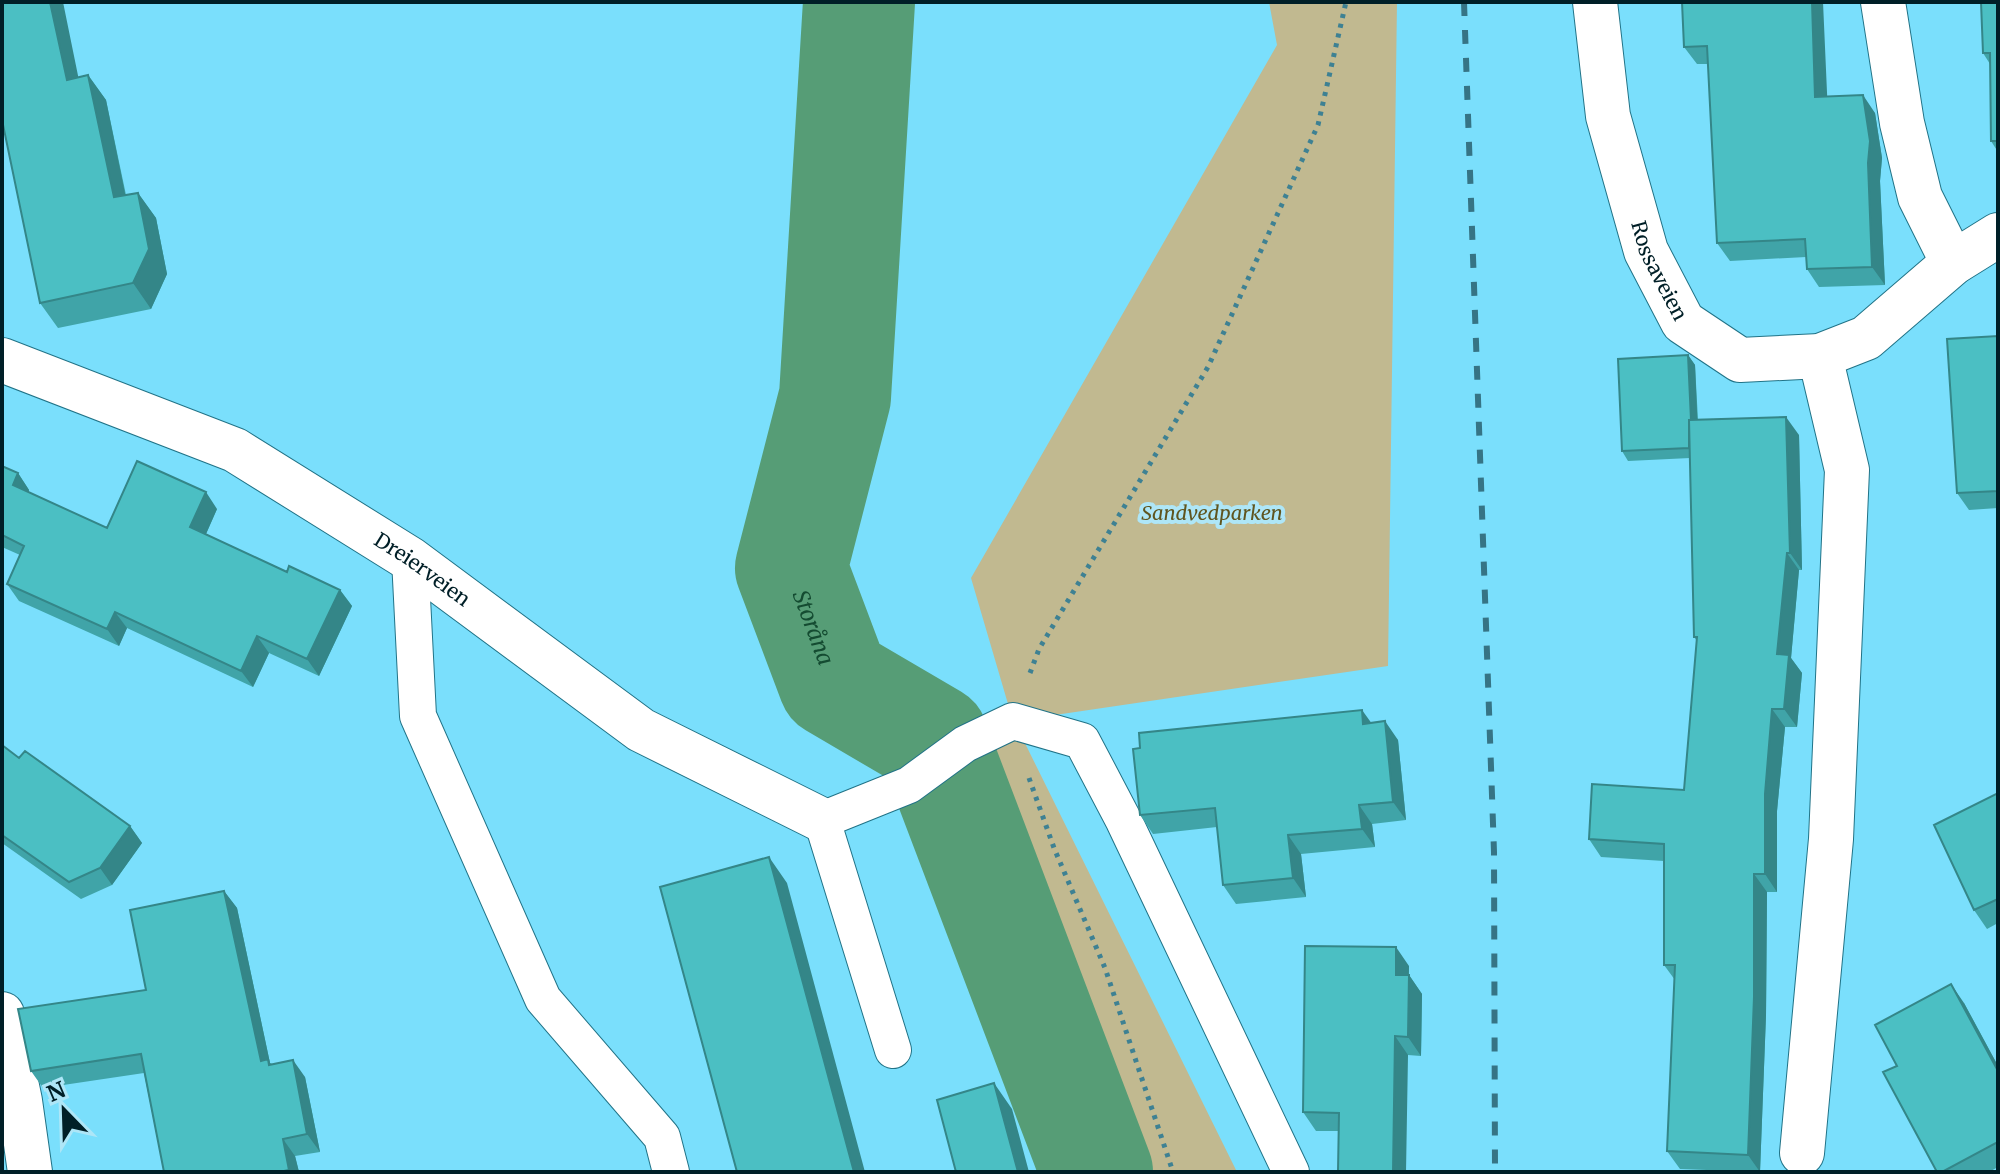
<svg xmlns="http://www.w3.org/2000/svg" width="2000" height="1174" font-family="Merriweather,serif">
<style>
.green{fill:#c1b990}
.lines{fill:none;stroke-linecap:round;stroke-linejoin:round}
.river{stroke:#569d76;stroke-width:112}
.lane-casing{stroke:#217387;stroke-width:38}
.street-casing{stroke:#217387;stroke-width:46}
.path{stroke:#3e8193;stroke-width:5;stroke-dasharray:4 6;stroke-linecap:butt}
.lane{stroke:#fff;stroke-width:36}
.street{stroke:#fff;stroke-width:44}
.rail{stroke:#367485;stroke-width:6;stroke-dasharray:14 14;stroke-linecap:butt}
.wall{fill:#40a4a8}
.shaded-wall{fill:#348688}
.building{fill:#4bbfc3;stroke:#348688;stroke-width:2}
.labels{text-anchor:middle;stroke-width:8;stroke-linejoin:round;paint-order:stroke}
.street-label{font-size:20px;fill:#001f27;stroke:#aee6f7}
.park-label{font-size:20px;font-style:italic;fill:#5f551f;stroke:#aee6f7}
.water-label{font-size:22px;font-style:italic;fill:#144b31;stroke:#aee6f7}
</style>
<rect width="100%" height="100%" fill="#7adffc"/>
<!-- green -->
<path class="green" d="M 1269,2 L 1397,2 L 1388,666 L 1014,721 L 1237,1172 L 1042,1172 L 931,816 L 1013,721 L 971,578 L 1277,45 Z"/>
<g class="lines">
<!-- river -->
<path class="river" id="s1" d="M 859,2 L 835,397 L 791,568 L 834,682 L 933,740 L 1097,1172"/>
<defs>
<path id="lane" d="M 410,559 L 418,716 L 543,999 L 662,1137 L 671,1172
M 893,1050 L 822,820 L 909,785 L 965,744 L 1013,721 L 1082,741 L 1124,821 L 1291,1172"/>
<g id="street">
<path id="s2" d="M 1595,2 L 1608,116 L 1646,251 L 1683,322 L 1740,360 L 1820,356 L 1866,338 L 1953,263 L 1998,235"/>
<path d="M 1883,2 L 1902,123 L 1920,197 L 1953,263"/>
<path id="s3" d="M 2,360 L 235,450 L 410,559 L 641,730 L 822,820"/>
<path d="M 2,1014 L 20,1101 L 30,1172"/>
<path d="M 1802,1153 L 1831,839 L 1847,470 L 1820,356"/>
</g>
</defs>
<!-- lane casing -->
<use href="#lane" class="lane-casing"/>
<!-- street casing -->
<use href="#street" class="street-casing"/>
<!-- path -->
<path class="path" d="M 1030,673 L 1039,649 L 1208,367 L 1318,125 L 1346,2
M 1029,778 L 1054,848 L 1105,968 L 1173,1172"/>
<!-- lane -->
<use href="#lane" class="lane"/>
<!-- street -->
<use href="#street" class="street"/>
<!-- rail -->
<path class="rail" d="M 1464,2 L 1494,852 L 1495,1172"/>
</g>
<!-- wall -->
<path class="wall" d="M 1682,2 L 1827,97 L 1875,113 L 1882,158 L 1880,181 L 1885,285 L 1819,287 L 1807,269 L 1806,257 L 1730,261 L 1717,243 L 1708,64 L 1697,64 L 1684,47 Z
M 1998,2 L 1998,152 L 1991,141 L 1990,64 L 1983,53 Z
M 88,75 L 106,100 L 126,195 L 138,193 L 156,218 L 167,274 L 151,309 L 58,328 L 40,303 L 79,77 Z
M 1998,336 L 1998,508 L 1969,510 L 1957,493 Z
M 1688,355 L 1695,365 L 1698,420 L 1799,435 L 1802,570 L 1799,570 L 1791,658 L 1802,673 L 1797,727 L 1785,727 L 1777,811 L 1777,892 L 1767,892 L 1766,1015 L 1760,1172 L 1680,1169 L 1667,1151 L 1675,980 L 1664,965 L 1664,861 L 1601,857 L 1589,839 L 1684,790 L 1697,641 L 1694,637 L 1690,458 L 1628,461 L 1622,451 Z
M 2,466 L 18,473 L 29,490 L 29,492 L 107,528 L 217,509 L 206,534 L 287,572 L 340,590 L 352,606 L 319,676 L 269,653 L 253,687 L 127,628 L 119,646 L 19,601 L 7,584 L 20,555 L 2,547 Z
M 1371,723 L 1398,740 L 1406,820 L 1372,824 L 1375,847 L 1301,854 L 1306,897 L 1236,904 L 1223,885 L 1217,827 L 1153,834 L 1140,815 Z
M 2,745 L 19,758 L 130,826 L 142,843 L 112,885 L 81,899 L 2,843 Z
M 1998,793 L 1998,923 L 1987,929 L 1974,910 Z
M 224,891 L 237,908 L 270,1063 L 305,1077 L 320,1152 L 295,1156 L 299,1172 L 164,1172 L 144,1073 L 43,1088 L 31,1071 L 146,990 Z
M 1409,966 L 1409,975 L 1422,994 L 1421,1056 L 1408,1055 L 1339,1131 L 1316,1131 L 1303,1112 Z
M 1964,1003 L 1998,1066 L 1998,1167 L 1989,1172 L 1937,1172 L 1897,1066 Z"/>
<!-- shaded-wall -->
<path class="shaded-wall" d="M 50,2 L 63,2 L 84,105 L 67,80 Z
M 1812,2 L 1823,2 L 1828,115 L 1815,97 Z
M 88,75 L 106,100 L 131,223 L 114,197 Z
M 1863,95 L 1875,113 L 1882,158 L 1880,181 L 1885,285 L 1872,267 Z
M 138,193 L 156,218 L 167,274 L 151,309 L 133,283 Z
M 1688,355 L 1695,365 L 1699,458 L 1692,448 Z
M 1786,417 L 1799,435 L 1802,570 L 1790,553 Z
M 18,473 L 29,490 L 25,501 L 13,485 Z
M 206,492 L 217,509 L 202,543 L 190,527 Z
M 1787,553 L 1799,570 L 1791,658 L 1802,673 L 1797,727 L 1784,709 L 1777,654 Z
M 340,590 L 352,606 L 319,676 L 307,659 Z
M 115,612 L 127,628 L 119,646 L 107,629 Z
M 257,636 L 269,653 L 253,687 L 241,671 Z
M 1772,709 L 1785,727 L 1777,811 L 1777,892 L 1765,874 L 1765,794 Z
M 1362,710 L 1375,728 L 1363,724 Z
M 1385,721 L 1398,740 L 1406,820 L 1393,802 Z
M 1359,805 L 1372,824 L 1375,847 L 1362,829 Z
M 130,826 L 142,843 L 112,885 L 100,868 Z
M 1288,835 L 1301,854 L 1306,897 L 1293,878 Z
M 769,857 L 787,883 L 865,1172 L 854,1172 Z
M 1754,874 L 1767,892 L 1766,1015 L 1760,1172 L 1748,1155 Z
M 224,891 L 237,908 L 270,1063 L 280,1077 L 261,1061 Z
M 1396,947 L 1409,966 L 1408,994 L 1396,975 Z
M 1409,975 L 1422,994 L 1421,1056 L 1408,1037 Z
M 1951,984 L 1964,1003 L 1998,1066 L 1998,1071 Z
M 1395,1036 L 1408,1055 L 1406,1172 L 1393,1172 Z
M 293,1060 L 305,1077 L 320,1152 L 307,1134 Z
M 994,1083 L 1012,1109 L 1029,1172 L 1018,1172 Z
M 283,1139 L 295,1156 L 299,1172 L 291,1172 L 289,1170 Z"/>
<!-- building -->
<path class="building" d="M 2,2 L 50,2 L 67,80 L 88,75 L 114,197 L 138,193 L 149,249 L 133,283 L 40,303 L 2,120 Z
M 1682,2 L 1812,2 L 1815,97 L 1863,95 L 1870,141 L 1868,163 L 1872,267 L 1807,269 L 1805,239 L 1717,243 L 1707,46 L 1684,47 Z
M 1981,2 L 1998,2 L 1998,141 L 1991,141 L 1990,53 L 1983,53 Z
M 1998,336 L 1998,491 L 1957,493 L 1947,339 Z
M 1688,355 L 1691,420 L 1689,420 L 1689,448 L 1622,451 L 1618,359 Z
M 1786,417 L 1790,553 L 1787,553 L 1777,654 L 1789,655 L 1784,709 L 1772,709 L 1765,794 L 1765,874 L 1754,874 L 1754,997 L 1748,1155 L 1667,1151 L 1675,965 L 1664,965 L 1664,844 L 1589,839 L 1592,784 L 1684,790 L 1697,637 L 1694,637 L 1689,420 Z
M 137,461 L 206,492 L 190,527 L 287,572 L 289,566 L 340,590 L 307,659 L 257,636 L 241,671 L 115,612 L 107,629 L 7,584 L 24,546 L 2,535 L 2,466 L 18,473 L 13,485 L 107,528 Z
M 1362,710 L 1363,724 L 1385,721 L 1393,802 L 1359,805 L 1362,829 L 1288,835 L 1293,878 L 1223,885 L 1215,808 L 1140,815 L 1133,749 L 1140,748 L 1139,733 Z
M 2,745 L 19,758 L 25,751 L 130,826 L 100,868 L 69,882 L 2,835 Z
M 1998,793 L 1998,899 L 1974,910 L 1934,825 Z
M 769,857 L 854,1172 L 737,1172 L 660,887 Z
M 224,891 L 261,1061 L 268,1059 L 269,1065 L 293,1060 L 307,1134 L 283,1139 L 289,1170 L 279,1172 L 164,1172 L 141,1054 L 31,1071 L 18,1009 L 146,990 L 130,910 Z
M 1305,946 L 1396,947 L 1396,975 L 1409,975 L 1408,1037 L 1395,1036 L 1393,1172 L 1338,1172 L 1339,1113 L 1303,1112 Z
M 1951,984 L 1998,1071 L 1998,1142 L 1942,1172 L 1937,1172 L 1883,1072 L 1897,1066 L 1875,1025 Z
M 994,1083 L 1018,1172 L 956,1172 L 937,1100 Z"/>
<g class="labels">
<!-- street labels -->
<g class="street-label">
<text dy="7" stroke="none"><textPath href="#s2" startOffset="278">Rossaveien</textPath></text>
<text dy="7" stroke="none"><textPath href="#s3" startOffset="472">Dreierveien</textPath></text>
</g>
<!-- park labels -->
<g class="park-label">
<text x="1212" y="520">Sandvedparken</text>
</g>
<!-- water labels -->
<g class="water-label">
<text dy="8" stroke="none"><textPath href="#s1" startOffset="636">Storåna</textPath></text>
</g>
</g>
<!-- border -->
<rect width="2000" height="1174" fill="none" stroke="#001f27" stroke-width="8"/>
<!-- north arrow -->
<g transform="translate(64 1110) rotate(337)" stroke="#aee6f7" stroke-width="6" paint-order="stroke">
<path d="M0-6L14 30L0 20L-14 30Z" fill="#001f27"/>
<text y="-12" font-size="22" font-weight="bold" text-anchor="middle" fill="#001f27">N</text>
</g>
</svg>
